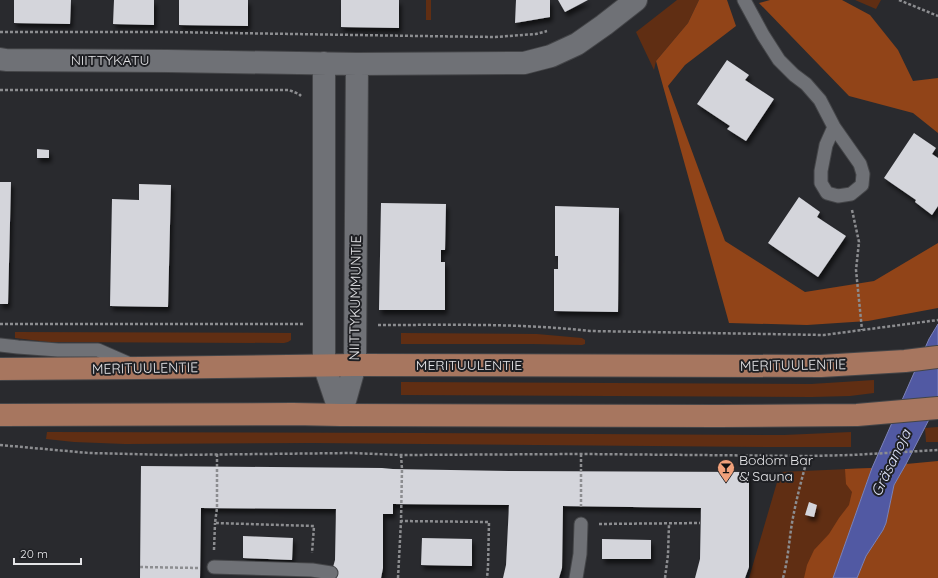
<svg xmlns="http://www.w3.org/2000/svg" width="938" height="578" font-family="Quicksand,sans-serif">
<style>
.green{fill:#602e13}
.forest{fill:#914418}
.water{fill:#5159a3;stroke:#7d83b8}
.building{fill:#d4d5db;filter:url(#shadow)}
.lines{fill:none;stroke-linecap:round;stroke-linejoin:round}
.lane-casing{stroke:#444548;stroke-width:15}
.street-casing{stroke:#444548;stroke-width:24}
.primary-casing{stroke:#444548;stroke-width:24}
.path{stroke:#8c8d90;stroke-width:2.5;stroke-dasharray:3 2;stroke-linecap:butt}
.lane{stroke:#6f7176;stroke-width:13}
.street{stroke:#6f7176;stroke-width:22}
.primary{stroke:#a7765f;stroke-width:22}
.labels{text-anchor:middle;stroke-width:4;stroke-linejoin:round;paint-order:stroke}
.street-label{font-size:14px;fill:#e5e5e8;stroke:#1f2024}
.poi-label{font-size:14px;fill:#e5e5e8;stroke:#1f2024;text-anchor:start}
.water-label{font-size:15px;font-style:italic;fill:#dee3f8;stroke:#1f2024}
</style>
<defs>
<filter id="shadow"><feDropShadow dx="2.5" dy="4.5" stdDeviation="2" flood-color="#0009"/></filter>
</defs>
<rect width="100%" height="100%" fill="#292a2e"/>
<!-- green -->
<path class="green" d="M 426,0 L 431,0 L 431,20 L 426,20 Z
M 677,0 L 699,0 L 688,23 L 656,61 L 654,70 L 636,32 Z
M 855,0 L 881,0 L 876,9 Z
M 15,332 L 291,333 L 291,340 L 288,342 L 284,343 L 48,342 L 15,338 Z
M 401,333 L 537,334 L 582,338 L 585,340 L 585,344 L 582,345 L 532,344 L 401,344 Z
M 874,380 L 874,393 L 850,396 L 812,397 L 401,395 L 401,382 L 811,384 Z
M 938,427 L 938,442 L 926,442 L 925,428 Z
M 47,432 L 419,433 L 784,435 L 851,432 L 851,447 L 768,447 L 312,443 L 125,444 L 74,442 L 46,439 Z
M 872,468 L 833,578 L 749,578 L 780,472 Z"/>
<!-- forest -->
<path class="forest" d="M 699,0 L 727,0 L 736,26 L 685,65 L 668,86 L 725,241 L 805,292 L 874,281 L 938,243 L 938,308 L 868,321 L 807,325 L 729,323 L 656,61 L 688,23 Z
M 770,0 L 842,0 L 870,15 L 898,50 L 913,81 L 938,78 L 938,133 L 913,113 L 849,96 L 759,3 Z
M 938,461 L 938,578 L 857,578 L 866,556 L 883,530 L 886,523 L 894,485 L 906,464 Z
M 872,468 L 833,578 L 804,578 L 807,565 L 814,550 L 829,534 L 839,518 L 849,505 L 852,492 L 846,484 L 845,469 Z"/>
<!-- water -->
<path class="water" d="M 938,324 L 938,402 L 906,464 L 894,485 L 886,523 L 883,530 L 866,556 L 857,578 L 833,578 L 872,468 L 929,339 Z"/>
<!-- building -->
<path class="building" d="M 14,0 L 71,0 L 70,24 L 14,23 Z
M 114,0 L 154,0 L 154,25 L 113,24 Z
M 179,0 L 248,0 L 248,26 L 179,25 Z
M 341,0 L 399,0 L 399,28 L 341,27 Z
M 516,0 L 550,0 L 550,17 L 515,23 Z
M 558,0 L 588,0 L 565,12 Z
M 727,60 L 749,75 L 745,80 L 774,99 L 746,141 L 727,129 L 730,126 L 697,104 Z
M 914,133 L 936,148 L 932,154 L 938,158 L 938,206 L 932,215 L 915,202 L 916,200 L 884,178 Z
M 37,149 L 49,150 L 49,158 L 37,158 Z
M 0,182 L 11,182 L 8,304 L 0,304 Z
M 139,184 L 171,185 L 168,307 L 110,306 L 112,199 L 139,200 Z
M 799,197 L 820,212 L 817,217 L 846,236 L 818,277 L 768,243 Z
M 381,203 L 446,204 L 445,250 L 441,250 L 441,262 L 445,262 L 445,310 L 379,310 Z
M 555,206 L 619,208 L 618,312 L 554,311 L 554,269 L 558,269 L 558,256 L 555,256 Z
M 141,466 L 382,468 L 393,469 L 509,471 L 749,472 L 749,567 L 745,578 L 695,578 L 700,559 L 701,508 L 563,506 L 562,568 L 559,578 L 503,578 L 506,565 L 509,505 L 393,504 L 393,514 L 383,514 L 383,568 L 381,578 L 330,578 L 335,560 L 336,509 L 201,508 L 200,578 L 140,578 Z
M 809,502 L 817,505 L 814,517 L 805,515 Z
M 243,536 L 293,538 L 292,560 L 243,558 Z
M 422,538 L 472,539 L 472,566 L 421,565 Z
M 602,539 L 651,540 L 651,559 L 602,559 Z"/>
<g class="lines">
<defs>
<path id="lane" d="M 744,0 L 763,35 L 779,60 L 794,75 L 806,84 L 820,100 L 834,127 L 860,164 L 863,174 L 862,185 L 851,194 L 838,196 L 827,193 L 821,183 L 821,171 L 826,145 L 834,127
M 0,345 L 18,347 L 58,350 L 98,350 L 130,364
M 214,567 L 312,570 L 331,573
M 576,578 L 580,554 L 581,524"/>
<path id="street" d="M 0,59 L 6,60 L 168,61 L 357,64 L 524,63 L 551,56 L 577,44 L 604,25 L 636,0
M 324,63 L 324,365 L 341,415
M 341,415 L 355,365 L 357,64"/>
<path id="primary" d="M 0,369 L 141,368 L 355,365 L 821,366 L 905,361 L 938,357
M 0,415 L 293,414 L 341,415 L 719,416 L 857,415 L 938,408"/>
</defs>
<!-- lane casing -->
<use href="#lane" class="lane-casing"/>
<!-- street casing -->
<use href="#street" class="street-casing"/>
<!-- primary casing -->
<use href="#primary" class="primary-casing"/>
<!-- path -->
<path class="path" d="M 899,0 L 938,16
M 0,32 L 168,32 L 419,36 L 495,37 L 536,34 L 547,31
M 0,90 L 289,90 L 299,94 L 301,96
M 852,210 L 859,242 L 856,270 L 862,330
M 0,324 L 303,324
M 378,325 C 448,325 519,323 590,331 L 824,335 L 938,320
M 0,445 L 89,453 L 173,455 L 352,453 L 401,455 L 581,454 L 808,456 L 852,455 L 938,450
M 217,454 L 217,508 L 215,523 L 314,526 L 312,553
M 401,455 L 402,469 L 401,521 L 489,522 L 488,567 L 487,578
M 581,507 L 581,454
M 599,524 L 700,523
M 214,550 L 215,523
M 140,567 L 198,568
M 398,578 L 401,521
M 665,578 L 668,555 L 669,524
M 783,578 C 788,560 789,541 792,523 C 796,500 802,478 808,456"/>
<!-- lane -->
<use href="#lane" class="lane"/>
<!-- street -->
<use href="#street" class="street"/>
<!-- primary -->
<use href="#primary" class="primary"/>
</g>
<!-- icons -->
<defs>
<symbol id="bar-pin" viewBox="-11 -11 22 30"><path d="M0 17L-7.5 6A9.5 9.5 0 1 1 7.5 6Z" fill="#f1a17b" stroke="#1f2024"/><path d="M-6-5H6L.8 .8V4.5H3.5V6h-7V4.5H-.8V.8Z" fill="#111"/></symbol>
</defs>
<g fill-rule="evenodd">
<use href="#bar-pin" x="716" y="458" width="20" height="27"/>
</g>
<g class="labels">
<!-- street labels -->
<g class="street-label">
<text x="110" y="65">NIITTYKATU</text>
<text transform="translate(355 298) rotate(-89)" y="5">NIITTYKUMMUNTIE</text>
<text x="469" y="370">MERITUULENTIE</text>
<text transform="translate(793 365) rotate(-1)" y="5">MERITUULENTIE</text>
<text transform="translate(145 368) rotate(-1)" y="5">MERITUULENTIE</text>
</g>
<!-- poi labels -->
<g class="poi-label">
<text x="739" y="465">Bodom Bar<tspan x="739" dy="16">&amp; Sauna</tspan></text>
</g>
<!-- water labels -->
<g class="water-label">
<text transform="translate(891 463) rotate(-64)" y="5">Gräsanoja</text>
</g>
</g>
<!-- scale -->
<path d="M14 558v6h67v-6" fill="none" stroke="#e5e5e8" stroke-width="2"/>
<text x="20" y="558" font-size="12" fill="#e5e5e8" stroke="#1f2024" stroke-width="3" paint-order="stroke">20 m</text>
</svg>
